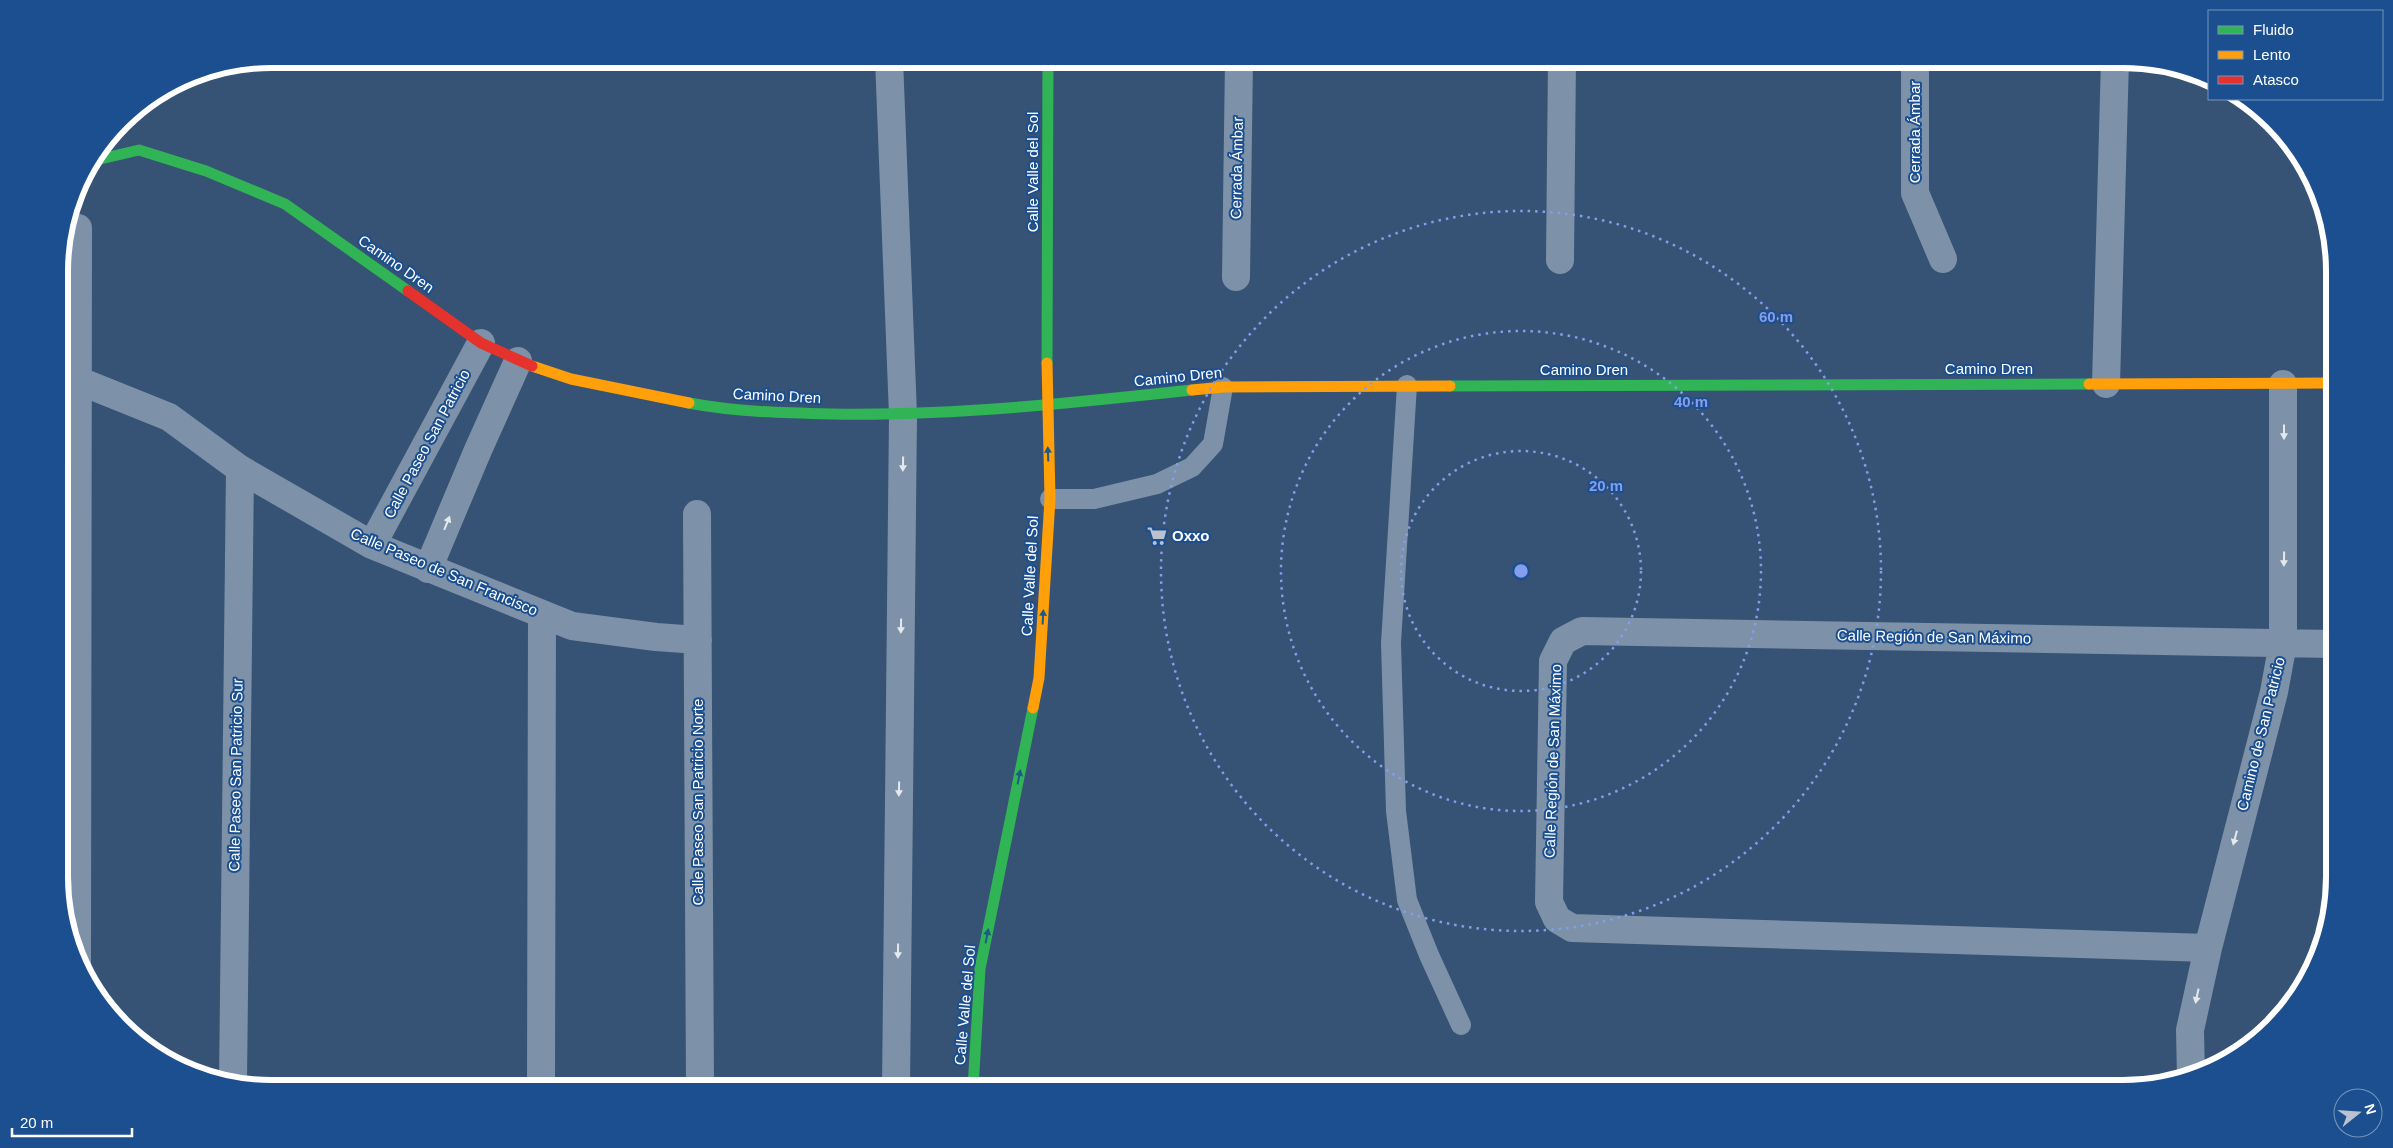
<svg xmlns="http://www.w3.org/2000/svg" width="2393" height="1148" font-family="Helvetica,sans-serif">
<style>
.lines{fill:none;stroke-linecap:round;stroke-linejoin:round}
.lane{stroke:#7d92a8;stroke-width:20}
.street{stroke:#7d92a8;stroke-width:28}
.fast{stroke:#30b455;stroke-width:11}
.slow{stroke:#ff9f0a;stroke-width:11}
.jam{stroke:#e5322d;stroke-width:11}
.oneway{fill:#e5e9ee}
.oneway2{fill:#1d5989}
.ring{fill:none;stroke:#839eea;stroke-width:2.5;stroke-dasharray:2.5 5}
.labels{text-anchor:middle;stroke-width:4;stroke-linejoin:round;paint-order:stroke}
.street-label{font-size:15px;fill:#fff;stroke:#1b4f8f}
.poi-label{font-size:15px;font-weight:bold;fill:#fff;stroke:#1b4f8f;text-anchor:start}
.rim{fill:none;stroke:#fff;stroke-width:6}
.centre{fill:#839eea;stroke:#1b4f8f;stroke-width:2.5}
.ring-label{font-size:15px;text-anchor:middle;font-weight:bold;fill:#839eea;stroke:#1b4f8f;stroke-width:4;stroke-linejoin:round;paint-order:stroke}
</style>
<rect width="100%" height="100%" fill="#365274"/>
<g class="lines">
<!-- lane -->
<path class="lane" d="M 1407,385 L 1391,643 L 1396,811 L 1407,900 L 1429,955 L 1461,1025
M 1050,499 L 1094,499 L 1157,484 L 1192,467 L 1213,444 L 1223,387"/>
<!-- street -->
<path class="street" d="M 889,59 L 903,415 L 896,1089
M 1915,59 L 1915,193 L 1943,259
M 1560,260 L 1562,59
M 1236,277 L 1239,59
M 77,380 L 169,417 L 240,469 L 372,545 L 572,626 L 656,637 L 698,640
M 2106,384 L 2115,59
M 697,514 L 700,1089
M 372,545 L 481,343
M 428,569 L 478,450 L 518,361
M 2208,948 L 1572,928 L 1557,919 L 1549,902 L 1553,661 L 1563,641 L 1582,631 L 2334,644
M 77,963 L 78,228
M 2191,1078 L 2190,1030 L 2208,948 L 2274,692 L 2283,643 L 2283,384
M 233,1082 L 240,469
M 541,1089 L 542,614"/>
<!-- fast -->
<path class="fast" d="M 92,161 L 139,150 L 206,171 L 285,204 L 408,291
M 1047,363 L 1048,59
M 1450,386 L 2089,384
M 689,403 C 736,412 785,413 833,414 C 953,416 1072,403 1192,390
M 973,1089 L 980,969 L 1033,708"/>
<!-- slow -->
<path class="slow" d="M 532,366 L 571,379 L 689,403
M 2089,384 L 2333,383
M 1192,390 L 1223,387 L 1450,386
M 1033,708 L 1039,678 L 1050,499 L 1047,363"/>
<!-- jam -->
<path class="jam" d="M 408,291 L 481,343 L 532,366"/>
</g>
<!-- one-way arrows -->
<defs><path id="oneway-solid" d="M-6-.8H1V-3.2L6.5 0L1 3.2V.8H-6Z" transform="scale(1.25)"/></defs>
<g class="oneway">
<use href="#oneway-solid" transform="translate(2284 432) rotate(90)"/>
<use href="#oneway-solid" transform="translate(903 464) rotate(91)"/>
<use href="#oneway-solid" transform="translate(447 523) rotate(-68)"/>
<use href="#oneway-solid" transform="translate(2284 559) rotate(91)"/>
<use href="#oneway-solid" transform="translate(901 626) rotate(91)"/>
<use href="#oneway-solid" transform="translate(899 789) rotate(91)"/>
<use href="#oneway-solid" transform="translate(2235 838) rotate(105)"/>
<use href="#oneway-solid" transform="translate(898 951) rotate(91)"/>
<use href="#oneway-solid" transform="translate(2197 996) rotate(102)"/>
</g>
<g class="oneway2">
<use href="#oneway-solid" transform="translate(1048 454) rotate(-92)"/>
<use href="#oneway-solid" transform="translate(1043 617) rotate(-87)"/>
<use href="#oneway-solid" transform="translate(1019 777) rotate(-79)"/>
<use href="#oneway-solid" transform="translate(987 936) rotate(-79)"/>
</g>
<!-- distance rings -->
<g class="ring">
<circle cx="1521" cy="571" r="120"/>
<circle cx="1521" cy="571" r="240"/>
<circle cx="1521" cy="571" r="360"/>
</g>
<!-- icons -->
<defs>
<symbol id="supermarket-bare" viewBox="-9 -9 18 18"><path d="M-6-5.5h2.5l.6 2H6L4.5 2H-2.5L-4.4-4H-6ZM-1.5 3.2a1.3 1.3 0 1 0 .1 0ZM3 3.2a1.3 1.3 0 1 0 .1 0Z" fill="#b9c2ce" stroke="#1b4f8f" stroke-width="2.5" paint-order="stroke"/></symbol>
</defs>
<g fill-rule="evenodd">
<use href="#supermarket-bare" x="1143" y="522" width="28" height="28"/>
</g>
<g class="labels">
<!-- street labels -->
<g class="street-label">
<text transform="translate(1915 132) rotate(-90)" y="5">Cerrada Ámbar</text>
<text transform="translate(1237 168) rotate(-89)" y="5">Cerrada Ámbar</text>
<text transform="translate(1033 172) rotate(-90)" y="5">Calle Valle del Sol</text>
<text transform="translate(396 264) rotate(35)" y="5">Camino Dren</text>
<text x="1989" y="374">Camino Dren</text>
<text x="1584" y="375">Camino Dren</text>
<text transform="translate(1178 377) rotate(-6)" y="5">Camino Dren</text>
<text transform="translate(777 396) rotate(3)" y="5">Camino Dren</text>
<text transform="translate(427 444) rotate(-62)" y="5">Calle Paseo San Patricio</text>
<text transform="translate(444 572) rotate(23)" y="5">Calle Paseo de San Francisco</text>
<text transform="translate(1030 576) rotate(-87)" y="5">Calle Valle del Sol</text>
<text transform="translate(1934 637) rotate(1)" y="5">Calle Región de San Máximo</text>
<text transform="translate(2261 734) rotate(-76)" y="5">Camino de San Patricio</text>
<text transform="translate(1553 761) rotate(-88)" y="5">Calle Región de San Máximo</text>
<text transform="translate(236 775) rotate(-89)" y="5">Calle Paseo San Patricio Sur</text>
<text transform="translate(698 802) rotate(-90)" y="5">Calle Paseo San Patricio Norte</text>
<text transform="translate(965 1005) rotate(-85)" y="5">Calle Valle del Sol</text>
</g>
<!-- poi labels -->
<g class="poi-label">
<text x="1172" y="541">Oxxo</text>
</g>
</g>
<!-- crop -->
<path d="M0 0H2393V1148H0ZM271 68H2123A203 203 0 0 1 2326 271V877A203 203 0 0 1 2123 1080H271A203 203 0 0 1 68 877V271A203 203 0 0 1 271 68Z" fill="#1b4f8f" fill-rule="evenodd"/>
<path class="rim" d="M271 68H2123A203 203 0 0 1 2326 271V877A203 203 0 0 1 2123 1080H271A203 203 0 0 1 68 877V271A203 203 0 0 1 271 68Z"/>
<circle cx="1521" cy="571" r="8" class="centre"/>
<g class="ring-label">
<text x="1776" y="322">60 m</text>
<text x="1691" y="407">40 m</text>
<text x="1606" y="491">20 m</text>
</g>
<!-- legend -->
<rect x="2208" y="10" width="175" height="90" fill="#1b4f8f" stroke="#7695bc"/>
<rect x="2218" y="26" width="25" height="8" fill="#30b455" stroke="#7695bc"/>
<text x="2253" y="35" font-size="15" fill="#ffffff">Fluido</text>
<rect x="2218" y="51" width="25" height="8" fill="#ff9f0a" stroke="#7695bc"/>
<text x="2253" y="60" font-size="15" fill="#ffffff">Lento</text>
<rect x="2218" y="76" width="25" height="8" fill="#e5322d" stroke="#7695bc"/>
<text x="2253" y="85" font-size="15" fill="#ffffff">Atasco</text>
<!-- north arrow -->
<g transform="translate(2358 1113) rotate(73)"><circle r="24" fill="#1b4f8f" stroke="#7695bc"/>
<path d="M0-4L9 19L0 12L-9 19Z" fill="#b9c2ce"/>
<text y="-8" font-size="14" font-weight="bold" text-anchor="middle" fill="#ffffff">N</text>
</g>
<!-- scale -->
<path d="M12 1128v8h120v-8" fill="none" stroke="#ffffff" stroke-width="2.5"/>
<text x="20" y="1128" font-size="15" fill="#ffffff" stroke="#1b4f8f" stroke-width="4" paint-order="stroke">20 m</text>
</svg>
